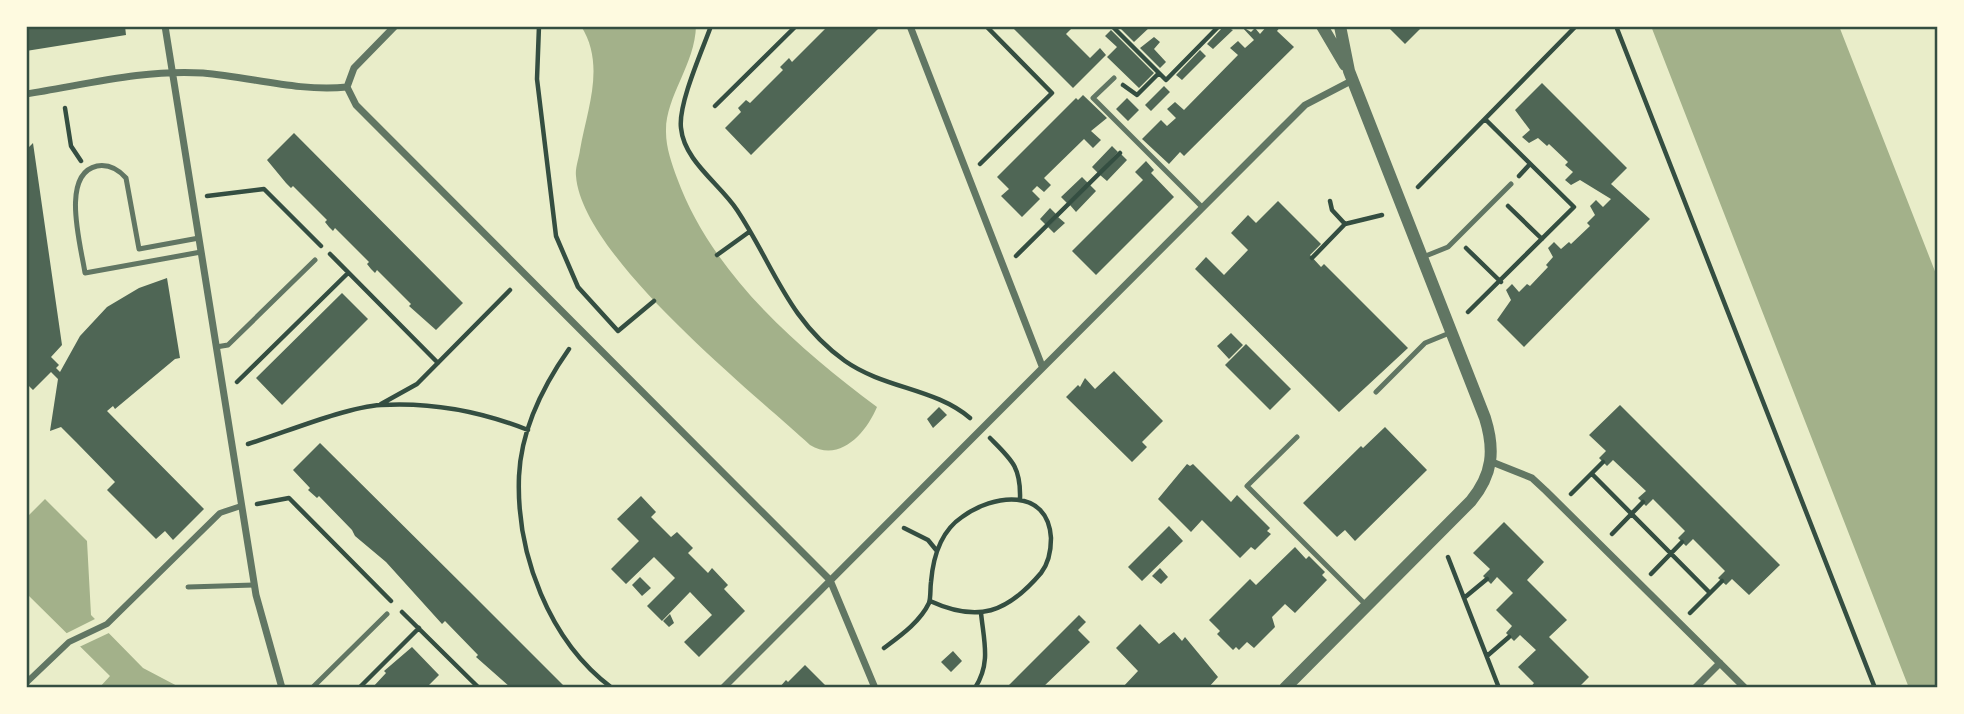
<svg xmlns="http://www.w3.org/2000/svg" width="1964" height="714" font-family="Overpass,sans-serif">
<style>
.water{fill:#a3b18a}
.pier{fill:#e9edc9}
.building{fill:#4f6655}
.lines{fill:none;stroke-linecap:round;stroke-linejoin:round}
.path{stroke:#344e41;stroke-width:4.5}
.service{stroke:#617663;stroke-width:5}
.pedestrian{stroke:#617663;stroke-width:6}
.minor{stroke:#617663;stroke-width:7}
.tertiary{stroke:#617663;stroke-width:12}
.neatline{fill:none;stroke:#344e41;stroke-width:2.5}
</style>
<rect width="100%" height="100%" fill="#e9edc9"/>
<!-- water -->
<path class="water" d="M 581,26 L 696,26 C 695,65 665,97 666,132 C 666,148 672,164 677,178 C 712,274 798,348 877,407 C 866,433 840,463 810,445 C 750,390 582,256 576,176 C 575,168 579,158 580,150 C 587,109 606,65 581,26 Z
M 1651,26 L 1839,26 L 1938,279 L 1938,688 L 1909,688 Z
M 45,499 L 87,541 L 91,615 L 143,668 L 181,688 L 99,688 L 110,676 L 29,596 L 26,598 L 26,518 Z"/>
<!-- pier -->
<path class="pier" d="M 99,617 L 111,632 L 77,648 L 67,638 L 65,634 Z"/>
<!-- building -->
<path class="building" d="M 26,26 L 125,26 L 126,35 L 26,51 Z
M 824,26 L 875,26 L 878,29 L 751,155 L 725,128 L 741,112 L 738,108 L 746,100 L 750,103 L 783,70 L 780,67 L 789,58 L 792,62 L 826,28 Z
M 1011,26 L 1074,26 L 1066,34 L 1090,58 L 1100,48 L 1106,55 L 1073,88 Z
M 1118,26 L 1151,26 L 1134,42 Z
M 1224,26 L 1233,30 L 1213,49 L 1207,44 Z
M 1241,26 L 1251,32 L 1255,28 L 1260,34 L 1267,26 L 1281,26 L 1277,31 L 1294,47 L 1184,156 L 1180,152 L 1169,164 L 1142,139 L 1161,120 L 1167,126 L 1176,118 L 1167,109 L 1175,102 L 1184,110 L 1238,55 L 1230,48 L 1238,41 L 1245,48 L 1254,40 Z
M 1387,26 L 1423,26 L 1405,44 Z
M 1111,30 L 1154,73 L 1139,88 L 1107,57 L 1117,47 L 1105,36 Z
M 1154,37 L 1160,42 L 1154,49 L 1166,62 L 1160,68 L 1140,48 Z
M 1200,50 L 1206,56 L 1182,80 L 1176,75 Z
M 1542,83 L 1627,168 L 1611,184 L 1650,219 L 1524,347 L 1497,320 L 1511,300 L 1506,290 L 1512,284 L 1519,292 L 1527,284 L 1530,286 L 1548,267 L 1546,265 L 1553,257 L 1548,248 L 1554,242 L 1561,249 L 1569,242 L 1571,244 L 1590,226 L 1587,223 L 1595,215 L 1590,206 L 1596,200 L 1603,207 L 1611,199 L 1580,180 L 1571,185 L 1565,180 L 1573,172 L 1565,165 L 1568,162 L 1549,144 L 1547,146 L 1538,138 L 1529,143 L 1522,137 L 1530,130 L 1515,110 Z
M 1164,86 L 1170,92 L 1151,111 L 1145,105 Z
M 1083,95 L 1107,118 L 1091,131 L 1101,140 L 1093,148 L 1084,139 L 1044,178 L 1051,185 L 1044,192 L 1037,186 L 1032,191 L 1040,199 L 1022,217 L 1001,196 L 1009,189 L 997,177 L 1076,98 L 1078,100 Z
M 1127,98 L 1139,110 L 1128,121 L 1116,109 Z
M 294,133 L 463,303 L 436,330 L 409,306 L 411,304 L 377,270 L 375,273 L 371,269 L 367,264 L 369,262 L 335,228 L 333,231 L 329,227 L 325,222 L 327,220 L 293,186 L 291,188 L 286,183 L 267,160 Z
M 33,143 L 62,345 L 51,357 L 59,365 L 56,368 L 60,372 L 80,336 L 107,307 L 139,288 L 167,278 L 180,358 L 175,359 L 115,409 L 113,406 L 107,411 L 204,509 L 173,540 L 165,531 L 156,539 L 107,490 L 115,482 L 76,442 L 61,427 L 50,431 L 58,379 L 51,372 L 33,390 L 26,383 L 26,150 Z
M 1112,146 L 1118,152 L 1098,173 L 1092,167 Z
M 1121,154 L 1127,160 L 1107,181 L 1100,175 Z
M 1146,161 L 1154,170 L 1151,173 L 1174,197 L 1096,275 L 1072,251 L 1143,180 L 1135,172 Z
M 1082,177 L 1088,183 L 1067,203 L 1061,197 Z
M 1090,185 L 1096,191 L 1076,212 L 1070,205 Z
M 1278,201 L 1321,244 L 1310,255 L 1321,267 L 1324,264 L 1408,348 L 1339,412 L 1195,269 L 1206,257 L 1224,275 L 1248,250 L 1231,233 L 1248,215 L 1256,223 Z
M 1050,208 L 1056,214 L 1046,225 L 1040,219 Z
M 1058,217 L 1065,223 L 1054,233 L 1048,227 Z
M 342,293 L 368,319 L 282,405 L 256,378 Z
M 1231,333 L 1243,345 L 1229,359 L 1217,346 Z
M 1246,344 L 1291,389 L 1270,410 L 1225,365 Z
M 1114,371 L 1163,421 L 1142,442 L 1147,447 L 1132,462 L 1066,397 L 1078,385 L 1080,387 L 1085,378 L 1095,389 Z
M 1620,405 L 1780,565 L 1749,595 L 1732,579 L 1726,585 L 1718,578 L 1725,571 L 1693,539 L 1686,546 L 1678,538 L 1685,531 L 1653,499 L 1646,506 L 1638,498 L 1646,491 L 1613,460 L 1607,466 L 1599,458 L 1606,451 L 1589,435 Z
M 939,407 L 947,415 L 933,428 L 927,419 Z
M 1385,427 L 1427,470 L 1355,541 L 1345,530 L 1337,537 L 1303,503 L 1361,446 L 1363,448 Z
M 320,443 L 468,590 L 566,688 L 511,688 L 476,657 L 478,655 L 445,621 L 442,624 L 386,562 L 355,536 L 352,530 L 319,496 L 317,498 L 308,490 L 310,488 L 293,470 Z
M 1187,464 L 1190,466 L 1193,464 L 1231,502 L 1237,495 L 1270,528 L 1267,531 L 1271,534 L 1255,550 L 1251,547 L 1240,558 L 1202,520 L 1191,532 L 1158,499 Z
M 641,496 L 656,512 L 651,517 L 671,537 L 677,532 L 693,548 L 688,553 L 708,573 L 712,568 L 728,585 L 724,589 L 745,611 L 699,657 L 684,642 L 712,615 L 690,592 L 662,621 L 647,606 L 675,578 L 654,557 L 626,584 L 611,569 L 639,541 L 617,519 Z
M 1504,522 L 1544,562 L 1527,580 L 1567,620 L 1549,637 L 1589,677 L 1578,688 L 1530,688 L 1534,683 L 1518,667 L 1536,650 L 1520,635 L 1514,641 L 1506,633 L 1512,626 L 1496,610 L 1513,593 L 1497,577 L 1491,584 L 1483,576 L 1490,569 L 1473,553 Z
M 1169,526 L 1183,541 L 1142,581 L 1128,567 Z
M 1295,547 L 1306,559 L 1309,556 L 1325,572 L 1322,575 L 1327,580 L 1295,613 L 1285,604 L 1272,617 L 1275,627 L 1254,648 L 1247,642 L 1239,650 L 1236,647 L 1233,650 L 1217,634 L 1220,631 L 1209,620 L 1250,579 L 1256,585 Z
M 1160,568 L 1168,577 L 1161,584 L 1152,576 Z
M 640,577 L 651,588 L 642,596 L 632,585 Z
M 670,614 L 674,623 L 669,627 L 663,621 Z
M 1079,615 L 1086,622 L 1078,630 L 1090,642 L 1042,688 L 1006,688 Z
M 1140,624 L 1159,644 L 1174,632 L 1182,641 L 1185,637 L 1218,677 L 1208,688 L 1122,688 L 1138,671 L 1116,648 Z
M 412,647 L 439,675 L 426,688 L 372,688 L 386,673 L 384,671 Z
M 953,651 L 962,661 L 951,672 L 941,662 Z
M 805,665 L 828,688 L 779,688 L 786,680 L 788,682 Z"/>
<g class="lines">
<!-- path -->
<path class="path" d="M 539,26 L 537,79 L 556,236 L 578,287 L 618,331 L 654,301
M 711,26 C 702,51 678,104 681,128 C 684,161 720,184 737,210 C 774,266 787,319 845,361 C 885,389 935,388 970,418
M 1112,26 L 1166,80 L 1219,26
M 1616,26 L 1875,688
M 1123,85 L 1137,95 L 1159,73
M 715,106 L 796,26
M 65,108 L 71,146 L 81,161
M 980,164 L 1052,93 L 986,26
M 1519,176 L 1530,164
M 1418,187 L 1576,26
M 207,196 L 264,189 L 321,246
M 1330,201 L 1332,210 L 1345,224
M 1508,206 L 1542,239
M 1466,248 L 1501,282
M 330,254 L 438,363
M 717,255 L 749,232
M 1016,256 L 1120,153
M 1312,258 L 1345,224 L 1382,215
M 1468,312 L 1574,207 L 1485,119
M 569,349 C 543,386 521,430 519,476 C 516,554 549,641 612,688
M 237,382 L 348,273
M 381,404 L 417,384 L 510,290
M 990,438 C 1012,460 1021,467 1020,499
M 248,444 C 284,433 346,407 381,405 C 433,402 480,411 528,430
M 1592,474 L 1710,593
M 1571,494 L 1603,462
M 257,504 L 289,498 L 391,601
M 904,528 L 928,540 L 937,551
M 1612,534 L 1643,502
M 1448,557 L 1499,688
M 1651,574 L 1682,542
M 1464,598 L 1487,579
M 402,612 L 479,688
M 1690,613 L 1722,581
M 884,648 C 900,636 920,622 929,603 C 931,597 930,589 931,582 C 933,558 941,531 962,517 C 993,494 1048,487 1051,538 C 1051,550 1048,564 1041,573 C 1007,613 978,623 930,601
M 1487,656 L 1509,637
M 359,688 L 419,628
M 975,688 C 991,663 984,642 981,613"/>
<!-- service -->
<path class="service" d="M 1114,78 L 1093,98 L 1202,207
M 199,238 L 139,249 L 126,178 C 118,169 109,164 97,166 C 60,174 81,246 85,273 L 201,252
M 1423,257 L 1448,247 L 1511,184
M 216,347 L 228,345 L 315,260
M 1376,392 L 1425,343 L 1452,332
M 1297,437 L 1247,486 L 1367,606
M 188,587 L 254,585
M 312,688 L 387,614"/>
<!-- pedestrian -->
<path class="pedestrian" d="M 26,683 L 69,642 L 107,624 L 220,513 L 241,506"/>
<!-- minor -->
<path class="minor" d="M 165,26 L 256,595 L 282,688
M 910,26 L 1042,366
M 347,87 L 356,105 L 830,580 L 875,688
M 347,87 L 354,68 L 395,26
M 26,94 C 84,85 144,69 203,73 C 251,77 299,92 347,87
M 1492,462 L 1532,478 L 1546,491 L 1745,688
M 723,688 L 1305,105 L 1353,80
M 1695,688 L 1720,663"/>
<!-- tertiary -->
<path class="tertiary" d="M 1322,26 L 1345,65
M 1285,688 L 1471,501 C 1493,474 1495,450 1485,418 L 1349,71 L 1340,26"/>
</g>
<!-- border -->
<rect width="1964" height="714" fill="none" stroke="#fefae0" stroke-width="56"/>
<rect x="28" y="28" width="1908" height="658" class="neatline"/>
</svg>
